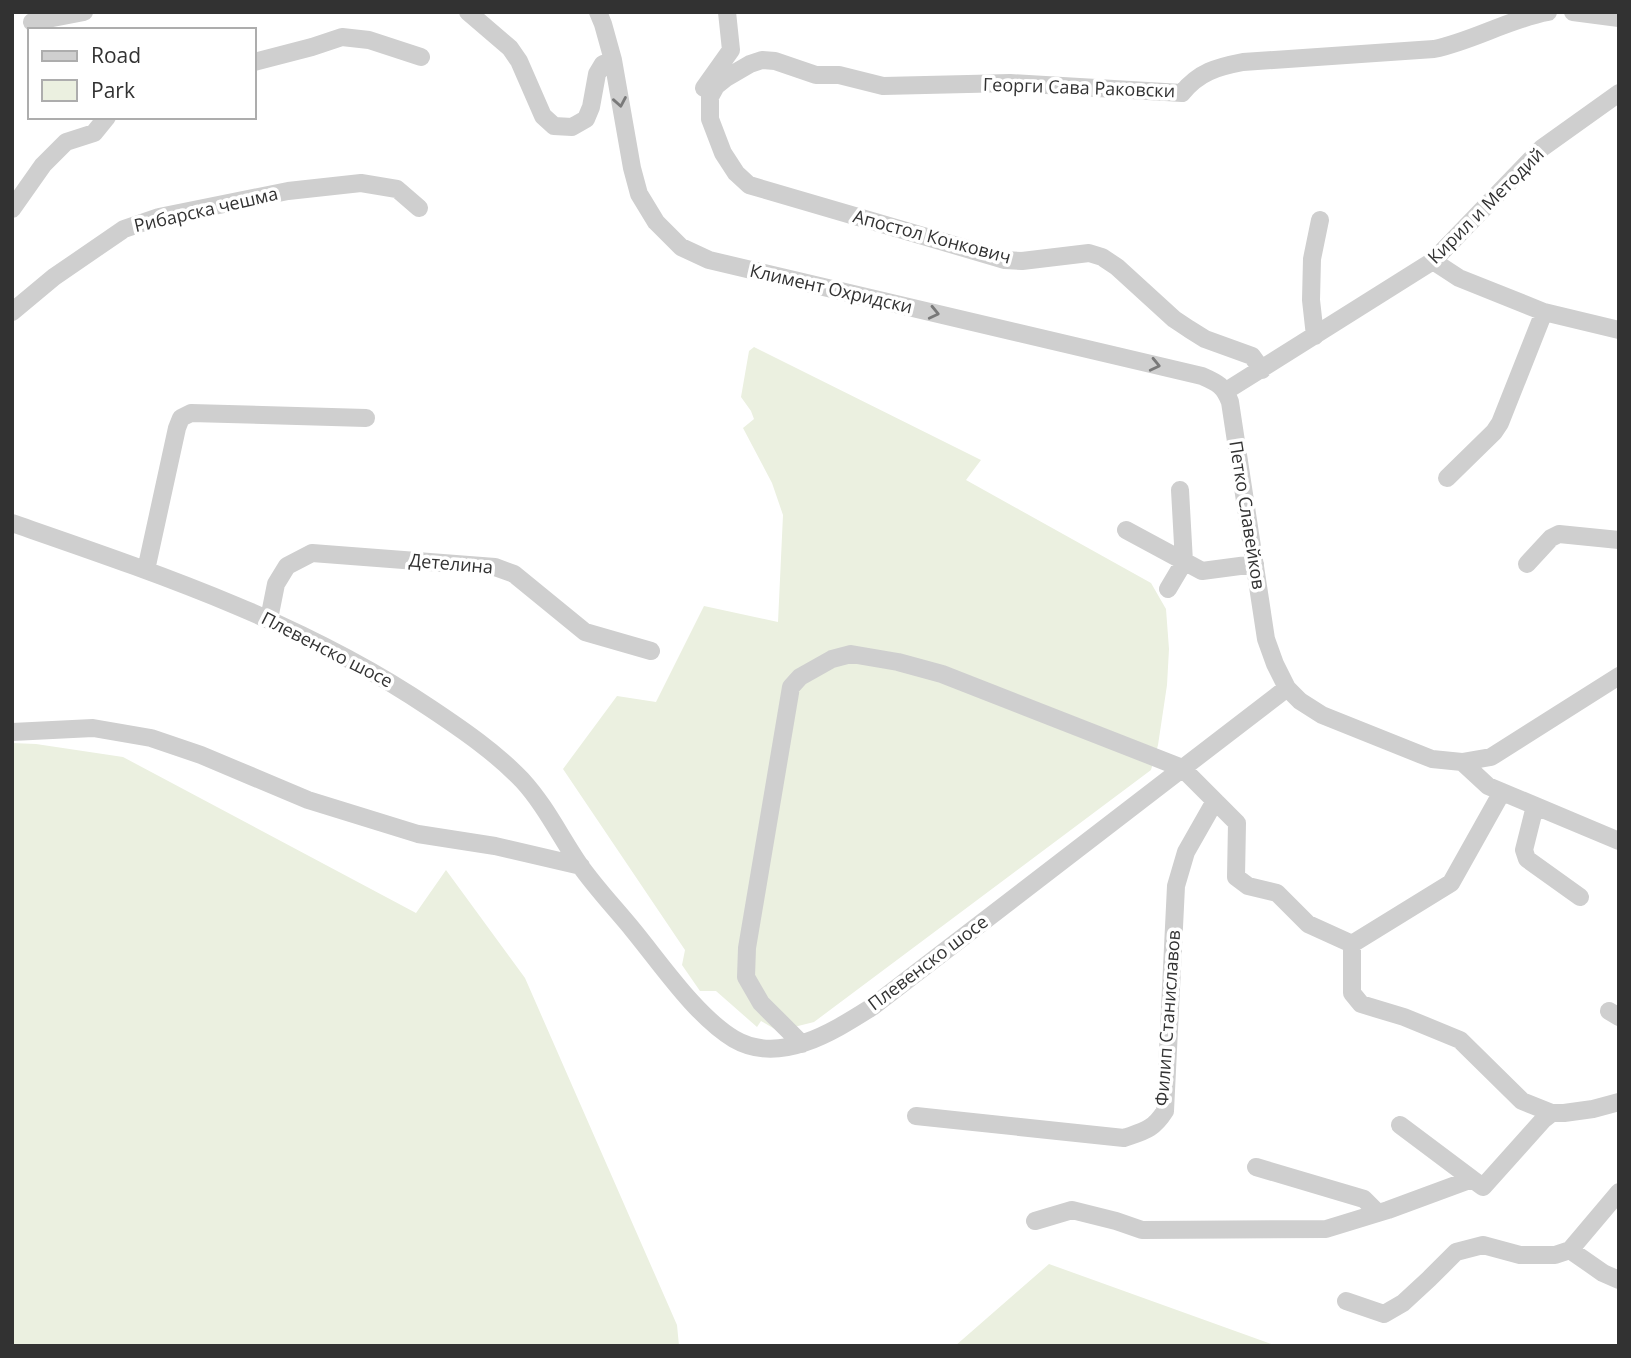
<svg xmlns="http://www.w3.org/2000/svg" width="1631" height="1358" font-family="'Open Sans',sans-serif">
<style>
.green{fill:#ebf0e0}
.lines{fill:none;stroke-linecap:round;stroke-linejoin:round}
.minor{stroke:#cfcfcf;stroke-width:18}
.oneway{stroke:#797979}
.labels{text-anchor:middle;stroke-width:7;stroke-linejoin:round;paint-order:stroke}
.street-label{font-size:18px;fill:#323232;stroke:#fff}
</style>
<rect width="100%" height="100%" fill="#fff"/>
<!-- green -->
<path class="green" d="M 754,347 L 981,460 L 966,480 L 1151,583 L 1166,609 L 1169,649 L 1167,685 L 1158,745 L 1151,770 L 814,1022 L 778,1031 L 761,1021 L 757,1027 L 716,991 L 700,991 L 682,965 L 685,950 L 563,769 L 617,696 L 656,702 L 704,606 L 778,622 L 783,515 L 772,483 L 743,428 L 754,419 L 751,411 L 741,397 L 749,351 Z
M 12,743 L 36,744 L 123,757 L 416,913 L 446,870 L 525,978 L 677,1325 L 679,1346 L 12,1346 Z
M 1049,1264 L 1277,1346 L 955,1346 Z"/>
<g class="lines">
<!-- minor -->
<path class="minor" d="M 468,12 L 510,48 L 519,61 L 543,116 L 554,126 L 572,127 L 586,119 L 591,107 L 597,74 L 603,64 L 613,60
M 598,12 L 603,24 L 613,60 L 632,168 L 639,194 L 656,222 L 681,247 L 709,260 L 1202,376 C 1218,383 1224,386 1230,402 L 1266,639 L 1275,664 L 1287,688 L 1300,701 L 1322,715 L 1432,759 L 1462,762 L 1491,757 L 1619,676
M 1573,12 L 1619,18
M 32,22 L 84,12
M 254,62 L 312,47 L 342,37 L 369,40 L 421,57
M 704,88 L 731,50 L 727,12
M 12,209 L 43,165 L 66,142 L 94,133 L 107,117
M 1433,261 L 1459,278 L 1544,312 L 1619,330
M 12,312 L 54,277 L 124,229 L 159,217 L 288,191 L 361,183 L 397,189 L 419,208
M 1315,336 L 1311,300 L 1312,259 L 1320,220
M 1262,370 L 1252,356 L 1205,339 L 1189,329 L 1174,319 L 1117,267 L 1102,257 L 1089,253 L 1022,261 L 1005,260 L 749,185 L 736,173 L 723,153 L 710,119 L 710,97 L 716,86 L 726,78 L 750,64 L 762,60 L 775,61 L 816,75 L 839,75 L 883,86 L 1010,83 L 1182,93 C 1199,72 1217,67 1243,62 L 1434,49 C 1473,41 1509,19 1548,12
M 1226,391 L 1433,261 L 1542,148 L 1619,93
M 1447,478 L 1494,432 L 1500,423 L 1544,312
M 12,523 C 156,573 303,622 430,708 C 463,730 495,752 522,780 C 545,805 560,836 579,864 C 595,887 615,908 633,930 C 661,964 696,1016 734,1039 C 780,1066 834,1031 872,1007 L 1287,688
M 1126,530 L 1202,571 L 1255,564
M 1527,564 L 1551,538 L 1559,534 L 1619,540
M 146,570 L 177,428 L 181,418 L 191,413 L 366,418
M 1168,589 L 1184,562 L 1180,490
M 269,619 L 276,584 L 287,566 L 312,553 L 495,567 L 514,574 L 585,632 L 651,651
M 12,732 L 93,728 L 151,738 L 201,755 L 308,800 L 418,834 L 495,846 L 581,866
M 1462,762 L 1488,786 L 1619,841
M 1535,806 L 1524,850 L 1527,859 L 1580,897
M 1352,944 L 1352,993 L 1361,1004 L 1404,1017 L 1460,1040 L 1522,1101 L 1552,1113 L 1564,1113 L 1593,1109 L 1619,1102
M 1352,944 L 1451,883 L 1502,792
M 1609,1011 L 1619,1017
M 802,1044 L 761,1003 L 746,977 L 747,948 L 791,687 L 800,677 L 832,659 L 851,654 L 898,662 L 942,674 L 1182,768 L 1237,823 L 1236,877 L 1248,886 L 1277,893 L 1308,924 L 1352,944
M 916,1116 L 1124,1138 C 1144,1131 1153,1130 1165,1111 L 1176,886 L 1186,852 L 1215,801
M 1400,1125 L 1472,1179
M 1256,1167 L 1364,1199 L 1378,1213
M 1035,1221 L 1072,1210 L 1116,1221 L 1142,1230 L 1326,1229 L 1388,1210 L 1472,1179 L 1483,1187 L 1543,1120 L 1552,1113
M 1570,1250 L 1603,1273 L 1619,1280
M 1346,1301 L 1384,1314 L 1403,1303 L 1429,1279 L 1456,1252 L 1483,1245 L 1520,1255 L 1555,1255 L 1570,1250 L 1619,1192"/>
</g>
<!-- one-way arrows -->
<defs><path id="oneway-chevron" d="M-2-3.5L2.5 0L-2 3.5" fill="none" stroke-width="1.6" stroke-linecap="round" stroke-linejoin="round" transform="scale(1.75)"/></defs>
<g class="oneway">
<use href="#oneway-chevron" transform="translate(620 102) rotate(80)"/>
<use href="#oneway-chevron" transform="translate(934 313) rotate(13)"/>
<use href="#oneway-chevron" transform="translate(1155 365) rotate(13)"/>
</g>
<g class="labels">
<!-- street labels -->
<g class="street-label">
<text transform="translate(1079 88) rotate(2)" y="6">Георги Сава Раковски</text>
<text transform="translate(1486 206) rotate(-45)" y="6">Кирил и Методий</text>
<text transform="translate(206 210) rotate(-13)" y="6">Рибарска чешма</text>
<text transform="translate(932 237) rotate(15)" y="6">Апостол Конкович</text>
<text transform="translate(831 289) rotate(13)" y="6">Климент Охридски</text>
<text transform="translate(1247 515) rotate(81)" y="6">Петко Славейков</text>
<text transform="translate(451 564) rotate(5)" y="6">Детелина</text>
<text transform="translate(327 650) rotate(27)" y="6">Плевенско шосе</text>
<text transform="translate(928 963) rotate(-37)" y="6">Плевенско шосе</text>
<text transform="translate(1168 1018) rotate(-86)" y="6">Филип Станиславов</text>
</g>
</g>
<!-- border -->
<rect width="1631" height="1358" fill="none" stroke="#323232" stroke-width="28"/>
<!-- legend -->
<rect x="28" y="28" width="228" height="91" fill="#ffffff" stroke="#adadad" stroke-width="2"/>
<rect x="42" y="51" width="35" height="10" fill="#cfcfcf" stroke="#adadad" stroke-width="2"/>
<text x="91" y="63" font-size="21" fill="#323232">Road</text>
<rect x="42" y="80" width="35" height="21" fill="#ebf0e0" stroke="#adadad" stroke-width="2"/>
<text x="91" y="98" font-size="21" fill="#323232">Park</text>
</svg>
